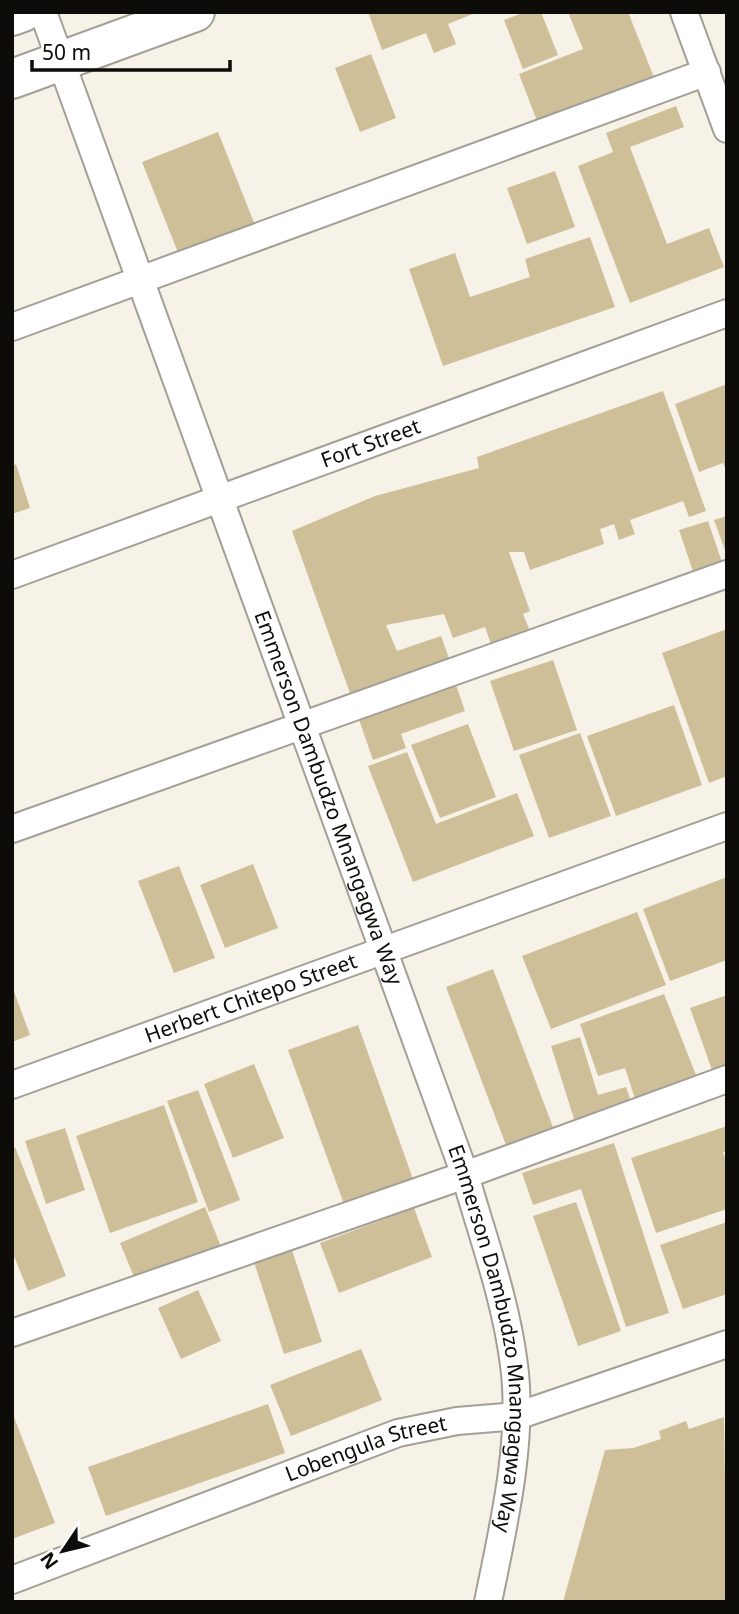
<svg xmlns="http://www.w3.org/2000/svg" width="739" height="1614" font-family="'Noto Sans',sans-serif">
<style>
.building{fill:#cfbf99}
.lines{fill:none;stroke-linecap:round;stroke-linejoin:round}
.minor-casing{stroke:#a39f96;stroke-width:30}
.highway-casing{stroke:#a39f96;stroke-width:42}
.minor{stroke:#fff;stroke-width:26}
.highway{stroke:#fff;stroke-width:38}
.labels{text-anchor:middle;stroke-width:5;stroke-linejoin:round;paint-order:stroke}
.street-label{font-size:21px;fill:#0d0c09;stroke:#fff}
</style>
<rect width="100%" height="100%" fill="#f6f2e8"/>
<!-- building -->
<path class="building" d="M 368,12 L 478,12 L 448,24 L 456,44 L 434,53 L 426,33 L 382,50 Z
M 525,12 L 541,12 L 558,55 L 523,69 L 504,20 Z
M 568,12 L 628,12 L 655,80 L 539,126 L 519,74 L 583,49 Z
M 371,54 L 396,118 L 360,132 L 335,68 Z
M 676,106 L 684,127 L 630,147 L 667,244 L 709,228 L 724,267 L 630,303 L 578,166 L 613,152 L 606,133 Z
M 218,132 L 255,225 L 179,255 L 142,162 Z
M 555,171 L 575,227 L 527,244 L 507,188 Z
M 590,237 L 615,307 L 443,366 L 409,269 L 455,253 L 470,297 L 530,277 L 525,259 Z
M 727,384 L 727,472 L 723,463 L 699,472 L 675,404 Z
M 663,391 L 706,511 L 689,517 L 683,501 L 630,520 L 635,534 L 619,540 L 614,524 L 600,529 L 604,544 L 530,570 L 524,552 L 509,552 L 530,611 L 523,614 L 532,636 L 493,650 L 485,627 L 453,638 L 444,614 L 386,625 L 397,651 L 441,636 L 450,661 L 351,696 L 292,531 L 375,496 L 479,468 L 477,457 Z
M 16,464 L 30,508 L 12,514 L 12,466 Z
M 727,516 L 727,553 L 726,553 L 714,520 Z
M 708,521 L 726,574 L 697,583 L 679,530 Z
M 727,629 L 727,776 L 709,783 L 662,653 Z
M 553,660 L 577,730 L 514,751 L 490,681 Z
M 453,676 L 465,711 L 401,734 L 406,748 L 373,760 L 356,711 Z
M 674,705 L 702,785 L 616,816 L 587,736 Z
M 468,724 L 496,797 L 440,818 L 411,745 Z
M 580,733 L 611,816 L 549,838 L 519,755 Z
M 407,752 L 436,824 L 517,793 L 534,836 L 413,882 L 368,766 Z
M 253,864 L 278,928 L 225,948 L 200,885 Z
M 179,866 L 215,958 L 174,973 L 138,881 Z
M 727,877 L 727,960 L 670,981 L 643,909 Z
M 637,912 L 666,985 L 551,1029 L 522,956 Z
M 493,969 L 556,1135 L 509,1153 L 446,987 Z
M 12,986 L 30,1035 L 12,1042 Z
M 664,994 L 698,1080 L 635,1099 L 625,1068 L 598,1076 L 580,1024 Z
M 727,995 L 727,1065 L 712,1070 L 690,1008 Z
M 358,1025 L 413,1179 L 344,1204 L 288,1050 Z
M 580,1037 L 598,1095 L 626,1087 L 632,1104 L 575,1122 L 551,1046 Z
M 254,1064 L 284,1138 L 233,1158 L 204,1084 Z
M 198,1090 L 240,1200 L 209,1212 L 167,1101 Z
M 164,1105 L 198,1202 L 110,1233 L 76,1136 Z
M 727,1126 L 727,1151 L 723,1152 L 727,1163 L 727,1209 L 656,1233 L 631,1158 Z
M 65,1128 L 85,1190 L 46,1204 L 25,1141 Z
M 614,1143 L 669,1313 L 626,1327 L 581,1189 L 533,1205 L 522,1173 Z
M 15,1147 L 66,1276 L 28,1291 L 12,1251 L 12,1148 Z
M 576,1202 L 621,1331 L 578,1346 L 533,1216 Z
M 205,1207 L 222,1249 L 137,1284 L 120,1243 Z
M 414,1208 L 432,1257 L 339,1293 L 320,1243 Z
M 727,1222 L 727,1294 L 683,1309 L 660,1245 Z
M 291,1247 L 322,1342 L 284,1354 L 253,1259 Z
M 198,1290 L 221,1341 L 181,1359 L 158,1308 Z
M 361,1349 L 382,1400 L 291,1436 L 270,1385 Z
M 268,1404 L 285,1453 L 106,1516 L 88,1467 Z
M 12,1412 L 55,1523 L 12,1539 Z
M 724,1417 L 727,1602 L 563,1602 L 605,1450 L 633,1448 L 661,1439 L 659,1431 L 686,1421 L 689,1429 Z"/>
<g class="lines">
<defs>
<g id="minor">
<path id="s1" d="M 43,12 L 465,1175 C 483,1238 506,1300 514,1365 C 524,1440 503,1528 488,1602"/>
<path d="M 684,12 L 727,129"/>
<path d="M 12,327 L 707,72"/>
<path id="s2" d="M 12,575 L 727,313"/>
<path d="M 12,829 L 727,574"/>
<path id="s3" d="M 12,1085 L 727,826"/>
<path d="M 12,1333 L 465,1175 L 727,1079"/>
<path id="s4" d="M 12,1580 L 398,1433 L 457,1421 L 517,1416 L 727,1344"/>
</g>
<path id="highway" d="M 12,16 L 23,12
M 12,79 L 195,12"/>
</defs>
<!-- minor casing -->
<use href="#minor" class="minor-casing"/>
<!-- highway casing -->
<use href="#highway" class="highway-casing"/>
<!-- minor -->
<use href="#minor" class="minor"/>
<!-- highway -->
<use href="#highway" class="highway"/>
</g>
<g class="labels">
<!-- street labels -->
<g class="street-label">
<text dy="7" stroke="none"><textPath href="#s2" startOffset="382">Fort Street</textPath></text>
<text dy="7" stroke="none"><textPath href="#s1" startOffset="836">Emmerson Dambudzo Mnangagwa Way</textPath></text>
<text dy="7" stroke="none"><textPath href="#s3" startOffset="254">Herbert Chitepo Street</textPath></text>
<text dy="7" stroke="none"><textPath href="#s1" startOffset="1404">Emmerson Dambudzo Mnangagwa Way</textPath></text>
<text dy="7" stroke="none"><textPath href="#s4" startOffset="378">Lobengula Street</textPath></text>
</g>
</g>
<!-- border -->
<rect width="739" height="1614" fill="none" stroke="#0d0c09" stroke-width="28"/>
<!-- north arrow -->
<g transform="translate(63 1551) rotate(235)" stroke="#ffffff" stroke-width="5" paint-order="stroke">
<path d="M0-5L12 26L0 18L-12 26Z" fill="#0d0c09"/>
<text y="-10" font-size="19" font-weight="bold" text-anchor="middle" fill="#0d0c09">N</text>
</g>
<!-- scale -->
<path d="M32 60v10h198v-10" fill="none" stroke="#0d0c09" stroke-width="3.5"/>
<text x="42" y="60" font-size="21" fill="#0d0c09" stroke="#ffffff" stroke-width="5" paint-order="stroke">50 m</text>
</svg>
